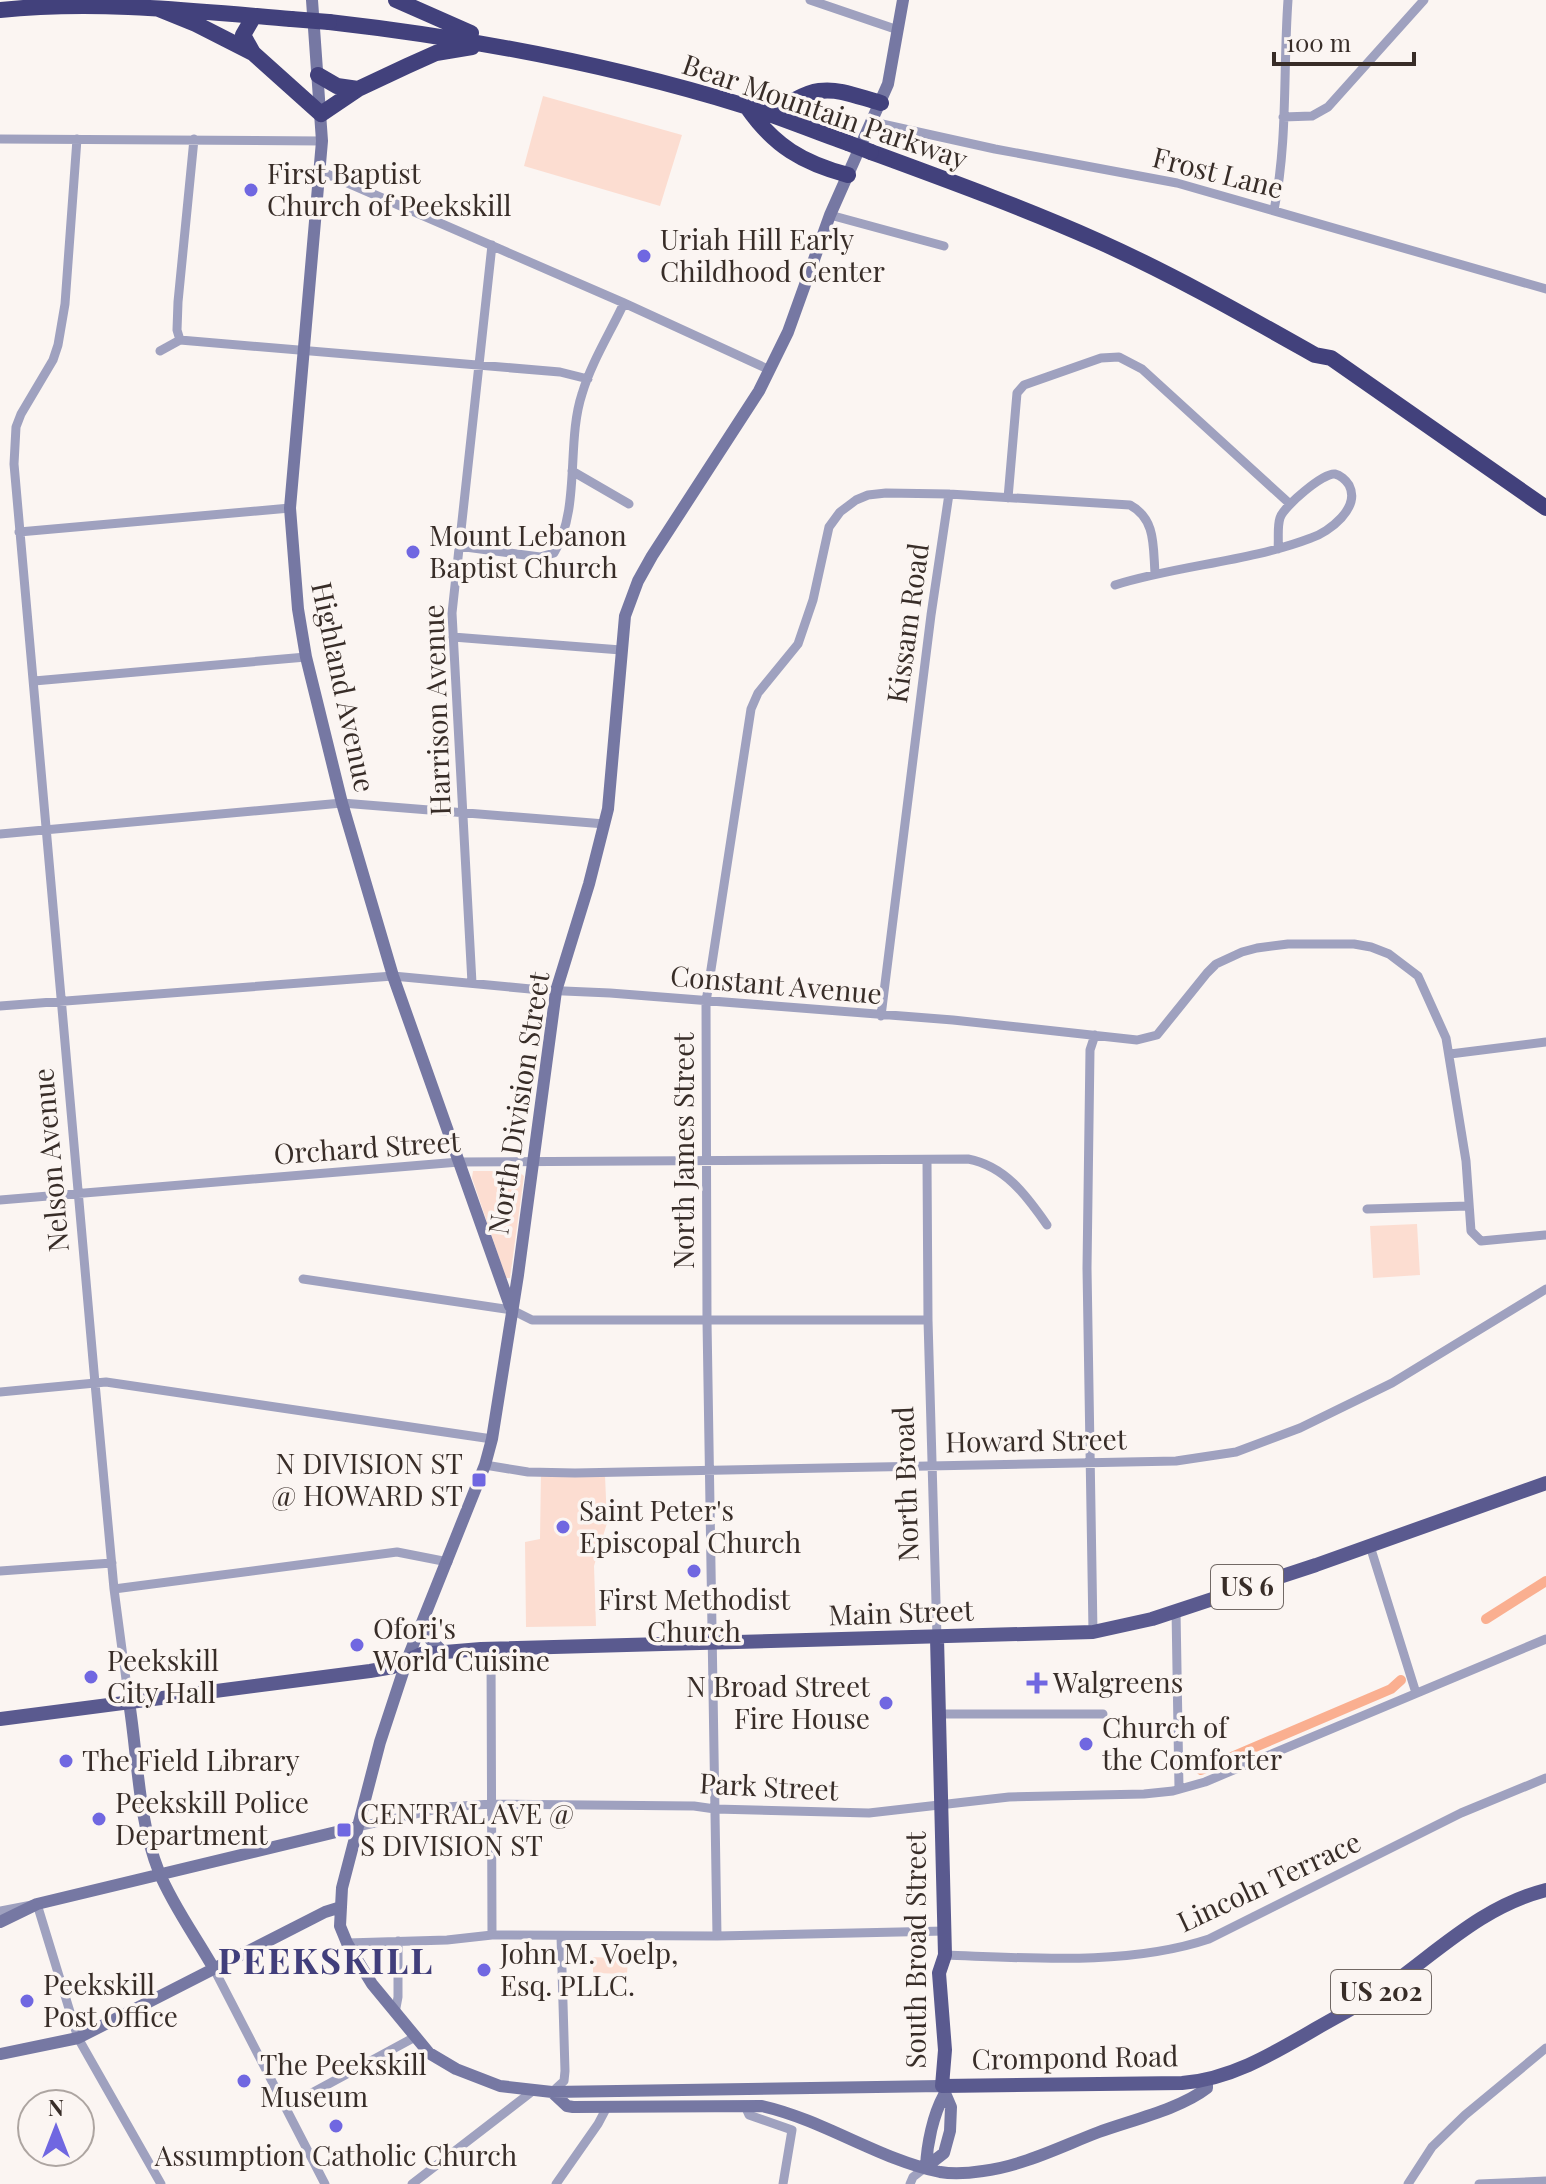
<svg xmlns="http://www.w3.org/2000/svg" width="1546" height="2184" font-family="'Playfair Display',serif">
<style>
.green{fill:#fcddd1}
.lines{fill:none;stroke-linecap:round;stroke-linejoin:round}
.canal{stroke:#faaf90;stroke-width:10}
.street{stroke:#9fa1bf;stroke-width:9}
.secondary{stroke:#7678a3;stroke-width:12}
.primary{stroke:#5a5a8f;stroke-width:14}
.highway{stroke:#42417c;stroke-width:16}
.highway-bridge{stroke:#42417c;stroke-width:16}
.poi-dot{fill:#7067e1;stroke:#fbf5f2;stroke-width:3}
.labels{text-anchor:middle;stroke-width:7;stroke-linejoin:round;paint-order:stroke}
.shield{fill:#fbf5f2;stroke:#726965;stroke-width:2}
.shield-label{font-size:26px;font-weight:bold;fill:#382d28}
.street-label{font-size:28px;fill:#382d28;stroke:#fbf5f2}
.poi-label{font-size:28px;fill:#382d28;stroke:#fbf5f2;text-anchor:start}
.district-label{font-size:36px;font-weight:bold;letter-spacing:2px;fill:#413e7b;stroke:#fbf5f2}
</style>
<rect width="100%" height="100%" fill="#fbf5f2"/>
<!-- green -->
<path class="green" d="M 543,96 L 682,135 L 660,206 L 524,166 Z
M 473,1171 L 518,1171 L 524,1176 L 510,1278 L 506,1278 L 472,1178 Z
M 1417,1224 L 1420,1275 L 1373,1278 L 1370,1226 Z
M 541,1472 L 605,1475 L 607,1523 L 594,1566 L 596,1626 L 526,1627 L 525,1542 L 540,1539 Z
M 593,1957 L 628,1959 L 627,1974 L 593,1973 Z"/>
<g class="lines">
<!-- canal -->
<path class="canal" d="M 1486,1619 L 1546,1581
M 1201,1770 L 1391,1689 L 1401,1680"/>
<!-- street -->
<path class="street" d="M 810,0 L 898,30
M 1283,117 L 1312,116 L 1328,107 L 1424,0
M 873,122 L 995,149 L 1177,183 L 1546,289
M 0,139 L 322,141
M 77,139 L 65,304 L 58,345 L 53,360 L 21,414 L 16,427 L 14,464 L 95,1383 L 114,1589 L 129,1702
M 320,171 L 624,303 L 770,370
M 1274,210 C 1288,141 1283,70 1288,0
M 830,215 L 944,246
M 180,340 L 177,330 L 178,302 L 194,139
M 160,351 L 180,340 L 560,372 L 588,379
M 572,471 L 629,504
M 1008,498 L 1017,393 L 1024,385 L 1101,358 L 1119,357 L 1142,369 L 1290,504
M 19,532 L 290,508
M 458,546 L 540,557 L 554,553 C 581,509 566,442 582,394 C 591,363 610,333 624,303
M 1115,585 C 1179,565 1248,562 1311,538 C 1329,532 1361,508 1349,485 C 1346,480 1340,475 1335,474 C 1324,472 1283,507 1280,518 C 1277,527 1279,539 1278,549
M 453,637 L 621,650
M 34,681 L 306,657
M 0,834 L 342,803 L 605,824
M 472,983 L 452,613 L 492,245
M 0,1006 L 393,976 L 541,990 L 610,993 L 953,1020 L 1137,1040 L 1157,1035 L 1207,973 L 1216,964 L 1242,952 L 1257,948 L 1288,944 L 1354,944 L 1371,947 L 1389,954 L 1418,976 L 1446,1038 L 1466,1161 L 1471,1231 L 1481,1241 L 1545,1235
M 881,1016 L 931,615 L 949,494
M 1450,1054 L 1546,1042
M 927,1161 L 928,1320 L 937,1638
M 0,1200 L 459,1162 L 968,1159 C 1005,1166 1026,1195 1047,1225
M 1367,1209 L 1468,1206
M 303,1279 L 512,1310 L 532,1320 L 928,1320
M 0,1392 L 106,1382 L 492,1439
M 485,1465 L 528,1472 L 575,1473 L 1176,1461 L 1236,1452 L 1300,1428 L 1392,1383 L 1546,1289
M 1370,1546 L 1416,1693
M 0,1571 L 112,1563
M 114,1589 L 397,1552 L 448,1562
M 1176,1610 L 1179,1789
M 1093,1632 L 1087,1268 L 1090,1050 L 1095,1035
M 491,1649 L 492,1935
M 939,1714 L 1103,1714
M 357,1827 L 446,1807 L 492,1804 L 694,1806 L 715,1809 L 869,1813 L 1009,1797 L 1144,1794 L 1173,1791 L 1205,1782 L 1546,1639
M 0,1911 L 37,1904 L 78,2038 L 161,2184
M 717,1936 L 707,1321 L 706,1002 L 751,709 L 758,693 L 798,644 L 813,600 L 829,527 L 840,512 L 856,500 L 868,495 L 886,493 L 949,494 L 1130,505 C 1156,519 1153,546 1155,573
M 347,1943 L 447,1940 L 492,1935 L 717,1936 L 945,1931
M 945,1955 C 1030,1958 1128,1966 1209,1939 L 1461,1813 L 1546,1778
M 214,1969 L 325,2184
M 395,2013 L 398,1997 L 398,1941
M 552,2092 L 564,2081 L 565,2071 L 561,1936
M 745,2106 L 749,2115 L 792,2130 L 783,2184
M 286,2107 L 415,2037
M 412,2184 L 534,2090
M 556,2184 L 598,2124 L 607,2107
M 910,2184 L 913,2177 L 926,2167
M 1408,2184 L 1432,2147 L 1465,2115 L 1546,2048
M 1479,2184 L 1546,2181"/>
<!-- secondary -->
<path class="secondary" d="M 312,0 L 322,141 L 290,508 L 298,609 L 306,657 L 342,803 L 393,976 L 510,1306
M 903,0 L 888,84 L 830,215 L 788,332 L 759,391 L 652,556 L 638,581 L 625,616 L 608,809 L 589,884 L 556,991 L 518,1275 L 492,1439 L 485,1465 L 407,1660 L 380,1742 L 342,1888 L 340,1926 L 347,1943 L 372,1984 L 429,2053 L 456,2069 L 500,2086 L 552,2092 L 942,2086 L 951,2107 L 950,2131 L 944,2153 L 926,2167
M 423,1624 L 430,1639 L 443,1652
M 129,1702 C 138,1758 138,1820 159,1872 C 173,1906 196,1937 214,1969
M 0,1922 L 37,1904 L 357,1827
M 0,2054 L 78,2038 L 325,1912 L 341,1907
M 552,2092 L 567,2106 L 573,2107 L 762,2106 C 824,2120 878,2159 940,2172 C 952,2174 970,2173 983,2171 C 1023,2166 1062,2146 1099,2132 C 1132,2120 1180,2109 1207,2088 L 1207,2081
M 926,2167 C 927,2144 933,2115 944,2095"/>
<!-- primary -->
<path class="primary" d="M 937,1638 L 945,1955 L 939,1973 L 945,2050 L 942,2086 L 1182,2083 C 1232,2079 1274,2053 1317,2028 C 1345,2012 1374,1997 1400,1978 C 1448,1942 1488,1905 1546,1890
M 0,1719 L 370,1671 L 393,1667 L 421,1654 L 481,1649 L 1093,1632 L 1152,1619 L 1316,1565 L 1546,1483"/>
<!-- highway -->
<path class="highway" d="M 396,0 L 471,33
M 159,9 L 196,24 L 253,53 L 321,114 L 358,89 L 407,66 L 436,53 L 472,47
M 0,10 C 97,0 195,11 291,19
M 329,22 C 470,38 609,64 745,106 C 779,116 813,131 848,143
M 253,53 L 243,35 L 254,16
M 318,75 L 337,86 L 358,89
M 760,106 C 785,113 796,94 819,91 C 841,88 861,98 881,103
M 747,107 C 774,146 803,163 848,175
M 871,152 C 947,180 1024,208 1098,241 C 1172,274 1244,315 1315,355 L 1331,358 L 1546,508"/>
<!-- highway-bridge -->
<path class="highway-bridge" d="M 291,19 L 329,22
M 848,143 L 871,152"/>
</g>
<!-- markers -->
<g class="poi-dot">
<circle cx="251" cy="190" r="8"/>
<circle cx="644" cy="256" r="8"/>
<circle cx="413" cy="552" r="8"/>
<rect x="471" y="1472" width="16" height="16" rx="4"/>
<circle cx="563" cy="1527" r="8"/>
<circle cx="694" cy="1571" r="8"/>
<circle cx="357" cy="1645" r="8"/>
<circle cx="91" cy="1677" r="8"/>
<path d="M1033 1671h8v8h8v8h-8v8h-8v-8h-8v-8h8z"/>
<circle cx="886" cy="1703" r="8"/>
<circle cx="1086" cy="1744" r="8"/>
<circle cx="66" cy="1761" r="8"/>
<circle cx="99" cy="1819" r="8"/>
<rect x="336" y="1822" width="16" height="16" rx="4"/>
<circle cx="484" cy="1970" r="8"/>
<circle cx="27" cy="2001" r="8"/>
<circle cx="244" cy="2081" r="8"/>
<circle cx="336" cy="2126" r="8"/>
</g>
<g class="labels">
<!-- shield labels -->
<g class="shield">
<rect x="1211" y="1565" width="72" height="44" rx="6"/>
<rect x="1331" y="1970" width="100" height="44" rx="6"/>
</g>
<g class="shield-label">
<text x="1247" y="1596">US 6</text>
<text x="1381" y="2001">US 202</text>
</g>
<!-- street labels -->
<g class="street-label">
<text transform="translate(825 112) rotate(19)" y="10">Bear Mountain Parkway</text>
<text transform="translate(1218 173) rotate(14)" y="10">Frost Lane</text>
<text transform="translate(908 623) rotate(-82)" y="10">Kissam Road</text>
<text transform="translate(343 687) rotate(78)" y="10">Highland Avenue</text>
<text transform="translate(437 710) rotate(-92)" y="10">Harrison Avenue</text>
<text transform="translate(776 985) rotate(5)" y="10">Constant Avenue</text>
<text transform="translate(519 1103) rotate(-81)" y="10">North Division Street</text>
<text transform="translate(367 1148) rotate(-4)" y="10">Orchard Street</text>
<text transform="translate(684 1151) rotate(-90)" y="10">North James Street</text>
<text transform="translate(51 1160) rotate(-95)" y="10">Nelson Avenue</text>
<text transform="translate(1036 1441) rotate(-1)" y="10">Howard Street</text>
<text transform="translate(906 1484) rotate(-92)" y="10">North Broad</text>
<text transform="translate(901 1613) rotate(-2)" y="10">Main Street</text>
<text transform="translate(769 1787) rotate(3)" y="10">Park Street</text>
<text transform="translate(1269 1882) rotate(-25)" y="10">Lincoln Terrace</text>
<text transform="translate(916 1950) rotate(-90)" y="10">South Broad Street</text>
<text transform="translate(1075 2058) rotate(-1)" y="10">Crompond Road</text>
</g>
<!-- poi labels -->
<g class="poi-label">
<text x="267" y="184">First Baptist<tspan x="267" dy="32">Church of Peekskill</tspan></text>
<text x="660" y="250">Uriah Hill Early<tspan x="660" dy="32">Childhood Center</tspan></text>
<text x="429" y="546">Mount Lebanon<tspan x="429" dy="32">Baptist Church</tspan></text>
<text x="463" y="1474" text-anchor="end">N DIVISION ST<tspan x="463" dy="32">@ HOWARD ST</tspan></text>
<text x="579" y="1521">Saint Peter's<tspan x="579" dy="32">Episcopal Church</tspan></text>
<text x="694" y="1610" text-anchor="middle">First Methodist<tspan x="694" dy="32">Church</tspan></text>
<text x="373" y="1639">Ofori's<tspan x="373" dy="32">World Cuisine</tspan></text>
<text x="107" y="1671">Peekskill<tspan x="107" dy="32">City Hall</tspan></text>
<text x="1053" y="1693">Walgreens</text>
<text x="870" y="1697" text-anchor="end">N Broad Street<tspan x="870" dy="32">Fire House</tspan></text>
<text x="1102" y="1738">Church of<tspan x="1102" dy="32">the Comforter</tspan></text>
<text x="82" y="1771">The Field Library</text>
<text x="115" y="1813">Peekskill Police<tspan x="115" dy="32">Department</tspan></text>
<text x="360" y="1824">CENTRAL AVE @<tspan x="360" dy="32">S DIVISION ST</tspan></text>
<text x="500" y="1964">John M. Voelp,<tspan x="500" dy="32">Esq. PLLC.</tspan></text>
<text x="43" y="1995">Peekskill<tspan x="43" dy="32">Post Office</tspan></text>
<text x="260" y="2075">The Peekskill<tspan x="260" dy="32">Museum</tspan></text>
<text x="336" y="2166" text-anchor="middle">Assumption Catholic Church</text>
</g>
<!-- district labels -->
<g class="district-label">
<text x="326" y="1974">PEEKSKILL</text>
</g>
</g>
<!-- north arrow -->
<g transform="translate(56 2128)"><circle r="38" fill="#fbf5f2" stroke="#ada5a1" stroke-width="2"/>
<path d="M0-6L14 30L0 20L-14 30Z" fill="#7067e1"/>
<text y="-12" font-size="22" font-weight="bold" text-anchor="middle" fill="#382d28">N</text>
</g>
<!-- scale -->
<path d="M1274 52v12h140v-12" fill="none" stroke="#382d28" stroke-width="4"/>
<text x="1286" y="52" font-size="24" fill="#382d28" stroke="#fbf5f2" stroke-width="6" paint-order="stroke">100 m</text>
</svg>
